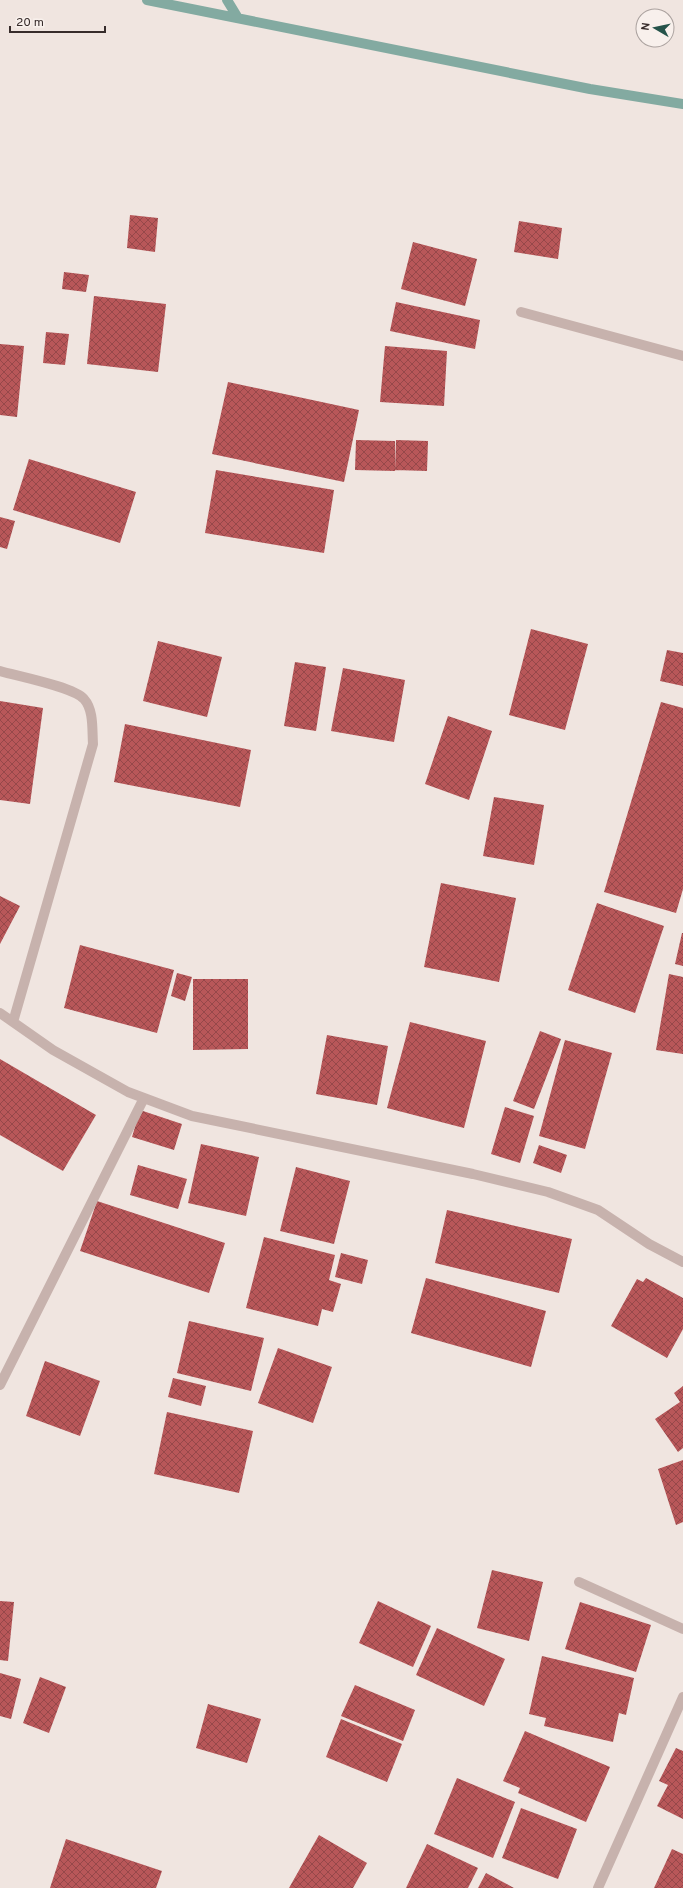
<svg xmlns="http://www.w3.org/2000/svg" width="683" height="1888" font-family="Overpass,sans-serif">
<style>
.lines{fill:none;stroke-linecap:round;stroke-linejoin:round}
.stream{stroke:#83aaa1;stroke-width:10}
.building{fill:url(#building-cross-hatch)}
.minor{stroke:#c7b2ad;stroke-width:10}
</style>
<defs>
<pattern id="building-cross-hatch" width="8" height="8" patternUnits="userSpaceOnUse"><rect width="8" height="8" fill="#b85759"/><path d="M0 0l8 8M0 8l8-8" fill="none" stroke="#96484a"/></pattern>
</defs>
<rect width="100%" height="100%" fill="#f0e5e0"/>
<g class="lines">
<!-- stream -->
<path class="stream" d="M 147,0 L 590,89 L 683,104
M 227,0 L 238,18"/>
</g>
<!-- building -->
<path class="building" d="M 130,215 L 158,218 L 155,252 L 127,248 Z
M 519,221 L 562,228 L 558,259 L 514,252 Z
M 413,242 L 477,259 L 465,306 L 401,289 Z
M 64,272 L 89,275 L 86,292 L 62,289 Z
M 94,296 L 166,304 L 158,372 L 87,364 Z
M 396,302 L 480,320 L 475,349 L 390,331 Z
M 46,332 L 69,334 L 65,365 L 43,363 Z
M 0,344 L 24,346 L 17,417 L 0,415 Z
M 385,346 L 447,351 L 444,406 L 380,402 Z
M 228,382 L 359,410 L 344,482 L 212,454 Z
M 356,440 L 395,441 L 395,471 L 355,470 Z
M 396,440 L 428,441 L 427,471 L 395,470 Z
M 29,459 L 136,492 L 120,543 L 13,510 Z
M 216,470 L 334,490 L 324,553 L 205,533 Z
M 0,517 L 15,521 L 7,549 L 0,547 Z
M 531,629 L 588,644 L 565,730 L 509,715 Z
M 158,641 L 222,657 L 207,717 L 143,701 Z
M 667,650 L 683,653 L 683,686 L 660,681 Z
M 295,662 L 326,667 L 316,731 L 284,726 Z
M 343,668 L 405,680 L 394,742 L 331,731 Z
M 0,701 L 43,708 L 30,804 L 0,800 Z
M 661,702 L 683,708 L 683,889 L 676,913 L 604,892 Z
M 448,716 L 492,731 L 469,800 L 425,784 Z
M 125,724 L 251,750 L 240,807 L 114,782 Z
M 494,797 L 544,805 L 534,865 L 483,856 Z
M 441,883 L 516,898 L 499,982 L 424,967 Z
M 0,896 L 20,906 L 0,944 Z
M 597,903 L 664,926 L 635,1013 L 568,990 Z
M 682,933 L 683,933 L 683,966 L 675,964 Z
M 80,945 L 174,970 L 157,1033 L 64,1008 Z
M 177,973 L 192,977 L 185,1001 L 171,996 Z
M 669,974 L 683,977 L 683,1054 L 656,1050 Z
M 193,979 L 248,979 L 248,1049 L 193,1050 Z
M 410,1022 L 486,1041 L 464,1128 L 387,1108 Z
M 540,1031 L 561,1039 L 534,1109 L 513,1101 Z
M 327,1035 L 388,1046 L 377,1105 L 316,1094 Z
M 565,1040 L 612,1053 L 585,1149 L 539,1136 Z
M 0,1059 L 96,1115 L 63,1171 L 0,1135 Z
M 505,1107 L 534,1116 L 520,1163 L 491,1154 Z
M 140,1110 L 182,1124 L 174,1150 L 132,1137 Z
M 201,1144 L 259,1157 L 246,1216 L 188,1203 Z
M 539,1145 L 567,1155 L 561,1173 L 533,1163 Z
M 138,1165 L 187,1179 L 178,1209 L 130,1195 Z
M 296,1167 L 350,1181 L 334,1244 L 280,1231 Z
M 97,1201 L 225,1243 L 209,1293 L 80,1251 Z
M 447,1210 L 572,1239 L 559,1293 L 435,1263 Z
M 264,1237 L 335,1255 L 329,1280 L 341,1284 L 333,1312 L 322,1309 L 318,1326 L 246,1308 Z
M 341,1253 L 368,1260 L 362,1284 L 335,1277 Z
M 426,1278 L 546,1311 L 531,1367 L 411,1333 Z
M 646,1278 L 683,1298 L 683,1329 L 667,1358 L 611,1326 L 637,1279 L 643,1282 Z
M 189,1321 L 264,1338 L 251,1391 L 177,1373 Z
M 278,1348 L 332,1367 L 313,1423 L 258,1403 Z
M 45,1361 L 100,1381 L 80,1436 L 26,1416 Z
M 173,1378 L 206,1386 L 201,1406 L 168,1397 Z
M 683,1386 L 683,1448 L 678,1452 L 655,1419 L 680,1402 L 674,1393 Z
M 167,1412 L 253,1431 L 239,1493 L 154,1474 Z
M 683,1460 L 683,1522 L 676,1525 L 658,1469 Z
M 492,1570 L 543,1582 L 529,1641 L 477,1628 Z
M 0,1601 L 14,1602 L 8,1661 L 0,1660 Z
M 378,1601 L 431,1626 L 413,1667 L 359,1643 Z
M 580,1602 L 651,1625 L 636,1672 L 565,1649 Z
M 437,1628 L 505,1659 L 484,1706 L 416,1675 Z
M 542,1656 L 634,1678 L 626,1715 L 619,1713 L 613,1742 L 544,1726 L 546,1718 L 529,1714 Z
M 0,1673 L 21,1679 L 11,1719 L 0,1716 Z
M 40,1677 L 66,1687 L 49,1733 L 23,1723 Z
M 355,1685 L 415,1710 L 403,1741 L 341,1716 Z
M 208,1704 L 261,1719 L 247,1763 L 196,1748 Z
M 341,1719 L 402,1744 L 387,1782 L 326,1757 Z
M 525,1731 L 610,1767 L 586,1822 L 518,1793 L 520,1788 L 503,1781 Z
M 676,1748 L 683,1751 L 683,1819 L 657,1806 L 668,1785 L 659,1781 Z
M 457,1778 L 515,1802 L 493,1858 L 434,1834 Z
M 521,1808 L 577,1829 L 558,1879 L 502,1858 Z
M 319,1835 L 367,1863 L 353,1888 L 289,1888 Z
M 66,1839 L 162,1871 L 156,1888 L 50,1888 Z
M 427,1844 L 478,1868 L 468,1888 L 406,1888 Z
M 672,1849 L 683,1854 L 683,1888 L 654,1888 Z
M 486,1873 L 514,1888 L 478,1888 Z"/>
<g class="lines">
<!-- minor -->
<path class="minor" d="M 521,312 L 683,356
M 0,671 C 17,676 74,687 84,699 C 94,710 92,730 93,744 L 13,1022
M 0,1013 L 53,1050 L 128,1092 L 192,1116 L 473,1174 L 548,1192 L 598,1210 L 649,1244 L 683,1262
M 0,1385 L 144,1098
M 579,1582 L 683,1629
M 598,1888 L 683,1697"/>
</g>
<!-- north arrow -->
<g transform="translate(655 28) rotate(279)"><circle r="19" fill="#f8f0ec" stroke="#aba29f"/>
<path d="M0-3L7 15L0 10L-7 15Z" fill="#25534a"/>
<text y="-6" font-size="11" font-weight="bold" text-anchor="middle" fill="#372c2b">N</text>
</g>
<!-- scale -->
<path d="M10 26v6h95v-6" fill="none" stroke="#372c2b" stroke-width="2"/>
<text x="16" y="26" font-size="12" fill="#372c2b" stroke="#f8f0ec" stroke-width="3" paint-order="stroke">20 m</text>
</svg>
